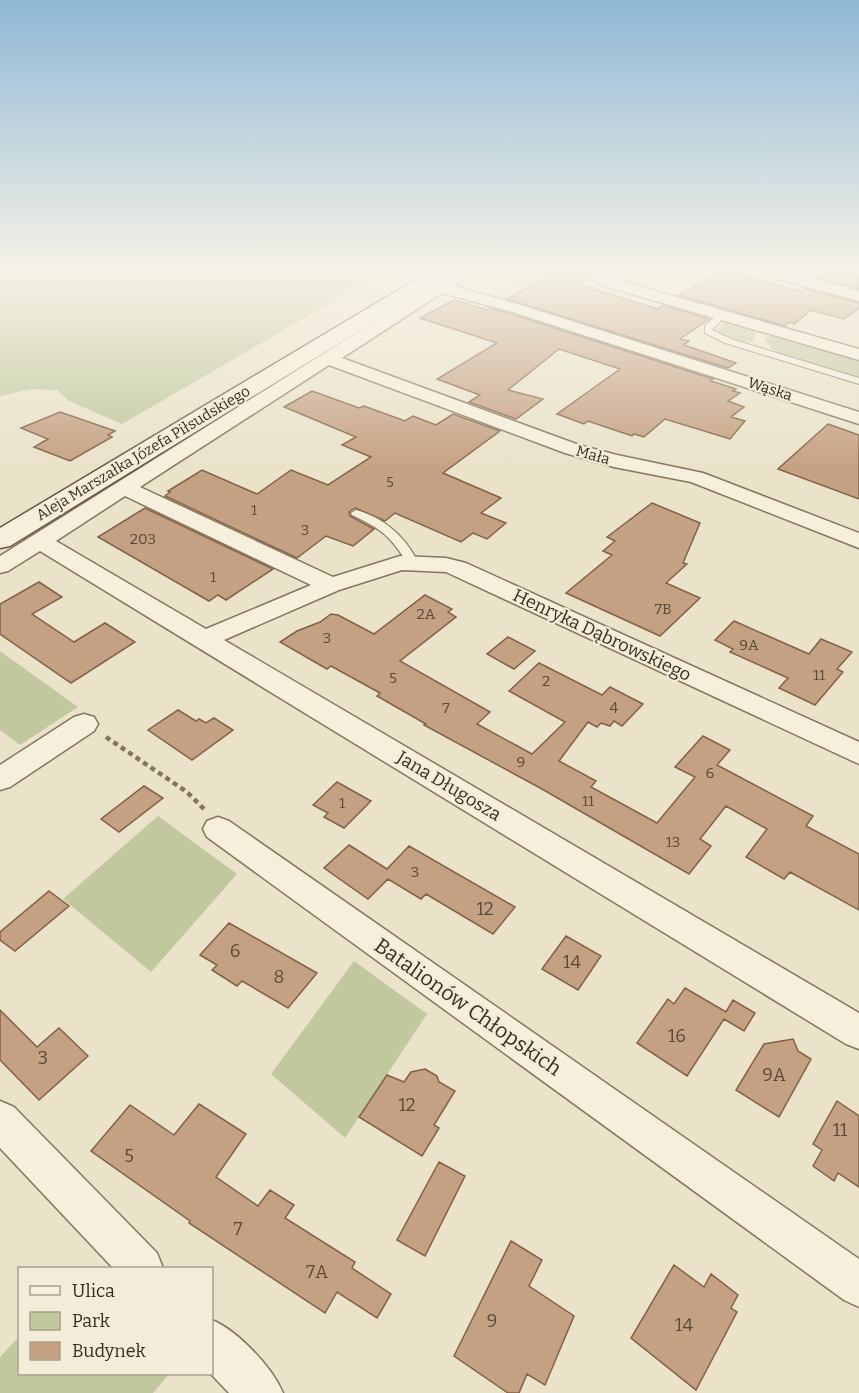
<svg xmlns="http://www.w3.org/2000/svg" width="859" height="1393" font-family="Bitter,serif">
<style>
.green{fill:#c1c89e}
.building{fill:#c5a183;stroke:#826147;stroke-width:1.5}
.lines{fill:none;stroke-linecap:round;stroke-linejoin:round}
.lane-casing{stroke:#85755f;stroke-width:2}
.street-casing{stroke:#85755f;stroke-width:3}
.secondary-casing{stroke:#675642;stroke-width:3}
.path{stroke:#85755f;stroke-width:4.5;stroke-dasharray:5 4;stroke-linecap:butt}
.lane{fill:#f6efdb;fill-rule:evenodd}
.street{fill:#f6efdb;fill-rule:evenodd}
.secondary{fill:#f6efdb;fill-rule:evenodd}
.labels{text-anchor:middle;stroke-width:4.5;stroke-linejoin:round;paint-order:stroke}
.far-number-label{font-size:14px;fill:#5a4a3a}
.far-street-label{font-size:15px;fill:#372d21;stroke:#f3ecd8}
.number-label{font-size:15px;fill:#5a4a3a}
.street-label{font-size:18px;fill:#372d21;stroke:#f3ecd8}
.near-number-label{font-size:18px;fill:#5a4a3a}
.near-street-label{font-size:21px;fill:#372d21;stroke:#f3ecd8}
</style>
<rect width="100%" height="100%" fill="#eae2c9"/>
<!-- green -->
<path class="green" d="M 0,273 L 382,273 L 122,424 L 69,401 L 57,390 L 31,389 L 0,396 Z
M 484,273 L 558,273 L 585,281 L 564,297 Z
M 727,321 L 751,326 L 755,331 L 754,342 L 739,341 L 717,334 L 716,331 Z
M 777,334 L 859,357 L 859,378 L 776,353 L 765,341 L 768,336 Z
M 0,651 L 78,707 L 20,745 L 0,730 Z
M 158,816 L 237,874 L 151,972 L 63,899 Z
M 354,961 L 427,1014 L 345,1138 L 271,1074 Z
M 19,1337 L 20,1374 L 169,1374 L 153,1393 L 0,1393 L 0,1357 Z"/>
<!-- building -->
<path class="building" d="M 553,273 L 592,273 L 579,285 L 658,309 L 663,305 L 709,319 L 680,339 L 689,341 L 684,345 L 736,363 L 728,368 L 507,299 Z
M 720,273 L 734,273 L 802,292 L 806,289 L 859,303 L 859,308 L 844,319 L 811,310 L 794,324 L 790,322 L 785,326 L 678,295 Z
M 828,273 L 859,273 L 859,289 L 820,279 Z
M 454,300 L 487,310 L 490,308 L 511,314 L 713,379 L 711,381 L 736,389 L 733,391 L 740,393 L 728,401 L 744,407 L 731,417 L 745,421 L 730,439 L 665,419 L 644,437 L 634,434 L 632,436 L 588,421 L 584,424 L 557,414 L 620,369 L 559,349 L 508,390 L 543,399 L 516,419 L 469,402 L 480,395 L 437,379 L 497,343 L 420,318 Z
M 312,391 L 359,408 L 364,406 L 405,421 L 413,416 L 436,425 L 453,414 L 500,431 L 443,473 L 501,498 L 481,513 L 506,523 L 487,539 L 473,533 L 461,542 L 395,513 L 385,521 L 355,508 L 349,512 L 350,516 L 374,529 L 353,546 L 326,536 L 297,558 L 165,496 L 170,492 L 168,491 L 202,470 L 257,494 L 291,470 L 328,485 L 371,457 L 342,445 L 356,437 L 284,407 Z
M 60,412 L 115,431 L 108,435 L 112,437 L 70,461 L 34,447 L 48,439 L 21,428 Z
M 828,424 L 859,435 L 859,499 L 778,469 Z
M 652,503 L 700,523 L 683,563 L 687,564 L 666,583 L 700,598 L 660,636 L 566,593 L 612,555 L 603,551 L 615,541 L 607,537 Z
M 145,508 L 273,569 L 226,600 L 218,595 L 209,601 L 98,537 Z
M 39,582 L 62,597 L 32,614 L 74,642 L 105,623 L 135,642 L 71,683 L 0,634 L 0,604 Z
M 425,595 L 452,609 L 448,612 L 456,617 L 400,661 L 490,712 L 477,724 L 532,754 L 565,722 L 509,691 L 539,663 L 602,695 L 610,687 L 643,704 L 622,726 L 614,721 L 610,726 L 601,723 L 597,727 L 588,722 L 559,761 L 596,781 L 591,787 L 657,823 L 695,777 L 675,767 L 703,736 L 730,750 L 717,765 L 813,816 L 806,826 L 859,854 L 859,910 L 790,872 L 784,879 L 746,857 L 767,829 L 726,806 L 700,839 L 711,846 L 689,874 L 542,789 L 424,725 L 426,724 L 377,696 L 380,693 L 331,666 L 327,669 L 280,642 L 297,631 L 320,622 L 331,614 L 338,615 L 374,634 Z
M 734,621 L 809,654 L 821,639 L 852,652 L 837,669 L 843,672 L 815,705 L 779,688 L 788,678 L 730,652 L 733,649 L 715,640 Z
M 508,637 L 535,651 L 514,669 L 487,654 Z
M 178,710 L 196,721 L 199,719 L 206,723 L 214,718 L 233,730 L 192,760 L 148,730 Z
M 337,782 L 371,801 L 344,828 L 324,817 L 328,813 L 313,805 Z
M 144,786 L 163,798 L 119,832 L 101,819 Z
M 349,845 L 387,869 L 409,846 L 515,907 L 493,934 L 426,894 L 421,899 L 388,879 L 368,899 L 324,868 Z
M 49,891 L 69,906 L 15,951 L 0,940 L 0,932 Z
M 229,923 L 317,973 L 288,1008 L 242,981 L 237,986 L 212,970 L 217,965 L 200,955 Z
M 566,936 L 601,956 L 578,990 L 542,969 Z
M 685,988 L 726,1012 L 733,1000 L 755,1013 L 744,1031 L 724,1019 L 687,1076 L 637,1043 L 668,999 L 674,1004 Z
M 0,1010 L 37,1047 L 59,1028 L 88,1056 L 39,1100 L 0,1060 Z
M 793,1039 L 798,1051 L 811,1059 L 779,1117 L 736,1090 L 764,1044 Z
M 425,1069 L 437,1076 L 439,1082 L 455,1091 L 434,1125 L 439,1128 L 422,1156 L 359,1117 L 387,1075 L 404,1082 L 411,1072 Z
M 837,1101 L 859,1116 L 859,1187 L 838,1173 L 834,1181 L 813,1166 L 822,1150 L 813,1144 Z
M 199,1104 L 246,1134 L 216,1177 L 258,1206 L 270,1190 L 294,1205 L 285,1218 L 355,1262 L 352,1268 L 391,1294 L 377,1318 L 337,1292 L 325,1313 L 189,1223 L 190,1221 L 91,1151 L 130,1105 L 174,1135 Z
M 439,1162 L 465,1176 L 425,1256 L 397,1240 Z
M 511,1241 L 542,1260 L 529,1286 L 574,1316 L 545,1385 L 527,1374 L 519,1393 L 508,1393 L 454,1356 Z
M 674,1265 L 704,1287 L 711,1274 L 738,1295 L 731,1308 L 737,1312 L 696,1390 L 631,1338 Z"/>
<g class="lines">
<defs>
<path id="lane" d="M 719,313 L 726,315 L 712,330 L 731,339 L 859,378 L 859,384 L 725,343 L 705,333 L 705,326 Z
M 356,510 C 384,518 405,536 418,562 L 416,564 L 408,564 C 390,536 383,530 352,515 L 351,513 Z"/>
<path id="street" d="M 452,273 L 471,273 L 453,286 L 524,306 L 859,412 L 859,424 L 512,312 L 442,293 L 342,358 L 579,445 L 617,455 L 703,473 L 859,533 L 859,548 L 691,482 L 614,467 L 565,453 L 329,365 L 140,487 L 333,577 L 400,556 L 446,558 L 466,563 L 859,742 L 859,764 L 446,572 L 402,570 L 339,590 L 224,640 L 859,1013 L 859,1049 L 846,1044 L 40,551 L 8,571 L 0,573 L 0,556 ZM 125,496 L 311,585 L 206,629 L 56,541 Z
M 595,273 L 611,273 L 609,277 L 613,279 L 859,349 L 859,360 L 601,285 L 592,279 Z
M 764,273 L 790,273 L 859,291 L 859,301 L 767,276 Z
M 84,714 L 94,717 L 98,724 L 94,731 L 10,787 L 0,790 L 0,765 L 74,717 Z
M 218,817 L 229,821 L 859,1259 L 859,1307 L 844,1300 L 207,837 L 203,829 L 207,821 Z
M 0,1101 L 14,1107 L 157,1253 L 163,1268 L 113,1268 L 0,1148 Z
M 212,1320 C 238,1331 272,1367 283,1393 L 229,1393 L 211,1374 Z"/>
<path id="secondary" d="M 427,273 L 449,273 L 447,277 L 10,546 L 0,548 L 0,528 Z"/>
</defs>
<!-- lane casing -->
<use href="#lane" class="lane-casing"/>
<!-- street casing -->
<use href="#street" class="street-casing"/>
<!-- secondary casing -->
<use href="#secondary" class="secondary-casing"/>
<!-- path -->
<path class="path" d="M 106,737 L 187,792 L 204,809"/>
<!-- lane -->
<use href="#lane" class="lane"/>
<!-- street -->
<use href="#street" class="street"/>
<!-- secondary -->
<use href="#secondary" class="secondary"/>
</g>
<!-- sky -->
<linearGradient id="sky" x2="0" y2="1"><stop stop-color="#8fb8d6"/><stop offset="0.58" stop-color="#f6f2e7"/><stop offset="1" stop-color="#f6f2e7" stop-opacity="0"/></linearGradient>
<rect width="859" height="468" fill="url(#sky)"/>
<g class="labels">
<!-- far-number labels -->
<g class="far-number-label">
<text x="390" y="487">5</text>
</g>
<!-- far-street labels -->
<g class="far-street-label">
<text transform="translate(770 389) rotate(18)" y="5">Wąska</text>
<text transform="translate(143 453) rotate(-31)" y="5">Aleja Marszałka Józefa Piłsudskiego</text>
<text transform="translate(593 455) rotate(16)" y="5">Mała</text>
</g>
<!-- number labels -->
<g class="number-label">
<text x="254" y="515">1</text>
<text x="305" y="535">3</text>
<text x="143" y="544">203</text>
<text x="213" y="582">1</text>
<text x="663" y="614">7B</text>
<text x="426" y="619">2A</text>
<text x="327" y="643">3</text>
<text x="749" y="650">9A</text>
<text x="819" y="680">11</text>
<text x="393" y="683">5</text>
<text x="546" y="686">2</text>
<text x="446" y="713">7</text>
<text x="614" y="713">4</text>
<text x="521" y="767">9</text>
<text x="710" y="778">6</text>
<text x="588" y="806">11</text>
<text x="342" y="808">1</text>
<text x="673" y="847">13</text>
<text x="415" y="877">3</text>
</g>
<!-- street labels -->
<g class="street-label">
<text transform="translate(602 635) rotate(25)" y="6">Henryka Dąbrowskiego</text>
<text transform="translate(449 786) rotate(31)" y="6">Jana Długosza</text>
</g>
<!-- near-number labels -->
<g class="near-number-label">
<text x="485" y="915">12</text>
<text x="235" y="957">6</text>
<text x="572" y="968">14</text>
<text x="279" y="983">8</text>
<text x="677" y="1042">16</text>
<text x="43" y="1064">3</text>
<text x="774" y="1081">9A</text>
<text x="407" y="1111">12</text>
<text x="840" y="1136">11</text>
<text x="129" y="1162">5</text>
<text x="238" y="1235">7</text>
<text x="317" y="1278">7A</text>
<text x="492" y="1327">9</text>
<text x="684" y="1331">14</text>
</g>
<!-- near-street labels -->
<g class="near-street-label">
<text transform="translate(468 1007) rotate(35)" y="7">Batalionów Chłopskich</text>
</g>
</g>
<!-- legend -->
<rect x="18" y="1267" width="195" height="108" fill="#f3ecd8" stroke="#a8a08f" stroke-width="1.5"/>
<rect x="30" y="1286" width="30" height="9" fill="#f6efdb" stroke="#a8a08f" stroke-width="1.5"/>
<text x="72" y="1297" font-size="18" fill="#372d21">Ulica</text>
<rect x="30" y="1312" width="30" height="18" fill="#c1c89e" stroke="#a8a08f" stroke-width="1.5"/>
<text x="72" y="1327" font-size="18" fill="#372d21">Park</text>
<rect x="30" y="1342" width="30" height="18" fill="#c5a183" stroke="#a8a08f" stroke-width="1.5"/>
<text x="72" y="1357" font-size="18" fill="#372d21">Budynek</text>
</svg>
